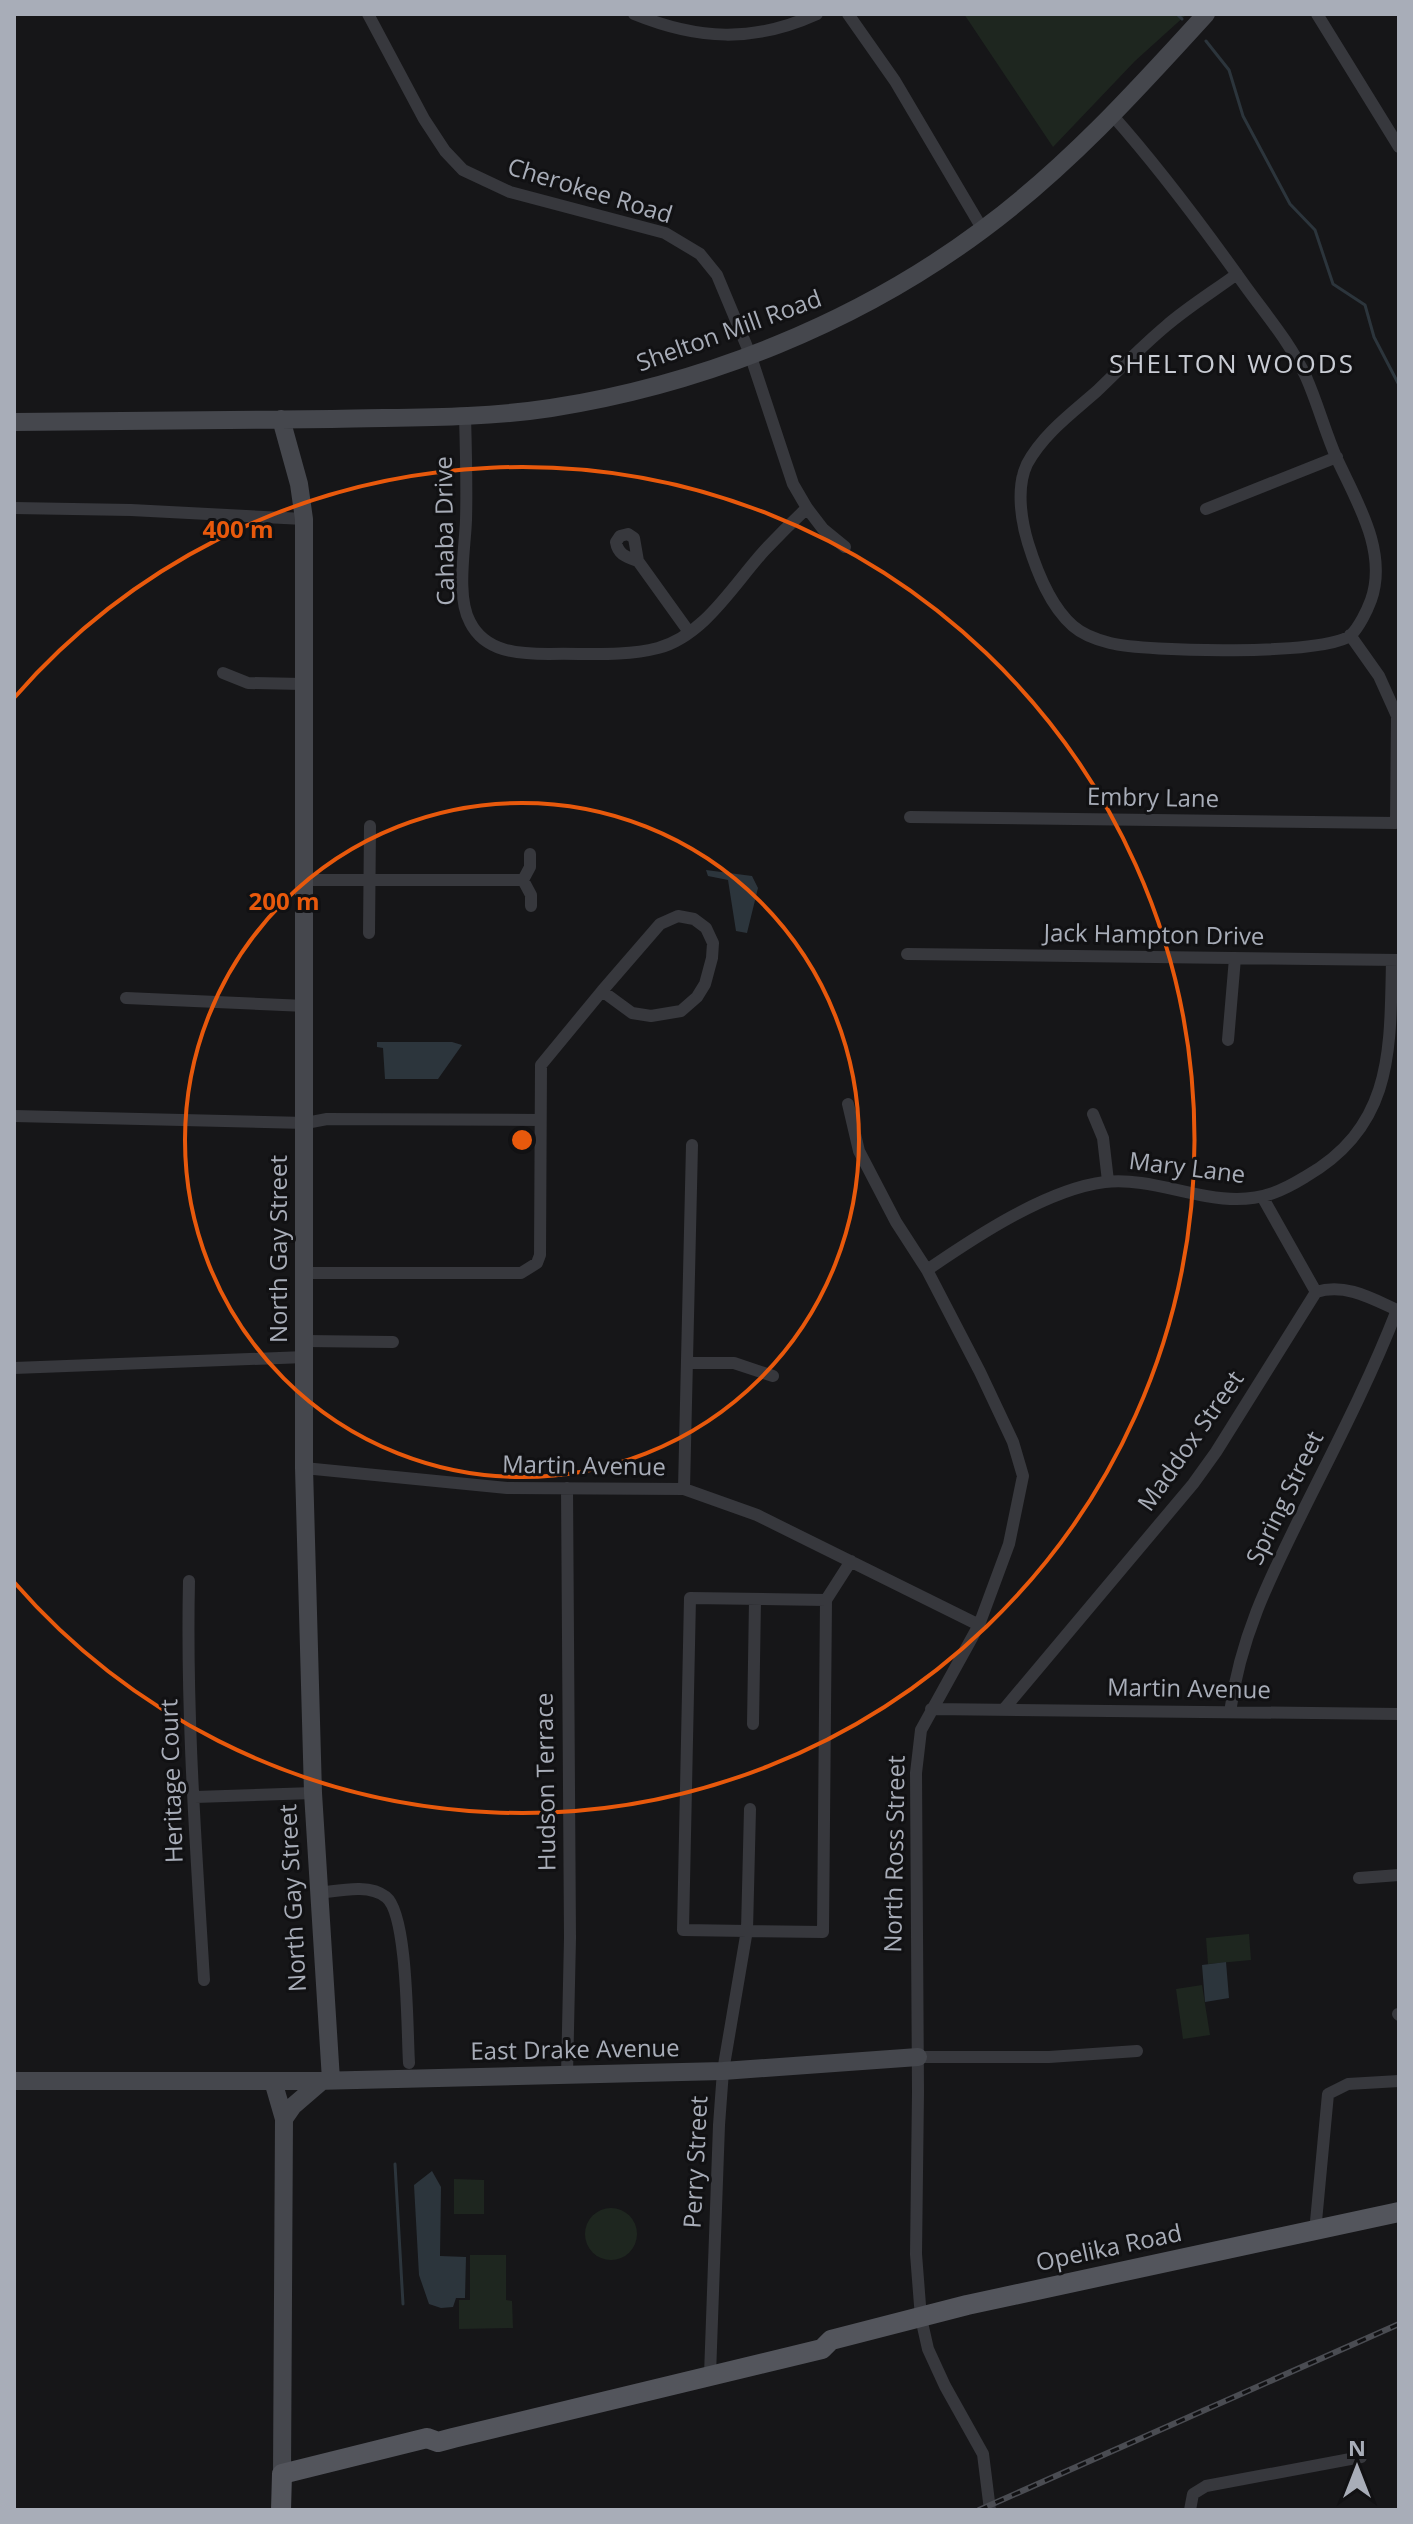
<svg xmlns="http://www.w3.org/2000/svg" width="1413" height="2524" font-family="'Open Sans',sans-serif">
<style>
.green{fill:#1e261f}
.water{fill:#2c353c}
.lines{fill:none;stroke-linecap:round;stroke-linejoin:round}
.stream{stroke:#2c353c;stroke-width:3}
.street{stroke:#37383d;stroke-width:12}
.secondary{stroke:#45474d;stroke-width:18}
.primary{stroke:#53555c;stroke-width:20}
.rail-casing{stroke:#4a4c52;stroke-width:6}
.rail{stroke:#111113;stroke-width:3;stroke-dasharray:9;stroke-linecap:butt}
.ring{fill:none;stroke:#e8590c;stroke-width:4}
.labels{text-anchor:middle;stroke-width:6;stroke-linejoin:round;paint-order:stroke}
.street-label{font-size:24px;fill:#a8adb8;stroke:#111113}
.neighbourhood-label{font-size:26px;letter-spacing:2px;fill:#c9ccd4;stroke:#111113}
.centre{fill:#e8590c;stroke:#111113;stroke-width:4}
.ring-label{font-size:24px;text-anchor:middle;font-weight:bold;fill:#e8590c;stroke:#111113;stroke-width:6;stroke-linejoin:round;paint-order:stroke}
</style>
<rect width="100%" height="100%" fill="#161618"/>
<!-- green -->
<path class="green" d="M 964,14 L 1187,14 L 1135,61 L 1053,147 Z
M 1249,1934 L 1251,1960 L 1208,1964 L 1206,1938 Z
M 1202,1985 L 1210,2035 L 1183,2039 L 1176,1989 Z
M 454,2179 L 484,2180 L 484,2214 L 454,2214 Z
M585 2234a26 26 0 1 1 52 0a26 26 0 1 1-52 0Z
M 470,2255 L 506,2255 L 506,2300 L 512,2301 L 513,2328 L 459,2329 L 459,2300 L 470,2300 Z"/>
<!-- water -->
<path class="water" d="M 706,870 L 752,876 L 758,888 L 747,933 L 736,931 L 728,880 L 708,876 Z
M 377,1042 L 452,1042 L 462,1045 L 438,1079 L 385,1079 L 383,1048 L 377,1047 Z
M 1226,1962 L 1229,1998 L 1205,2002 L 1202,1965 Z
M 432,2171 L 441,2187 L 440,2256 L 466,2257 L 465,2298 L 456,2298 L 453,2307 L 441,2308 L 429,2304 L 419,2275 L 414,2185 Z"/>
<g class="lines">
<!-- stream -->
<path class="stream" d="M 1177,14 L 1182,19
M 1206,41 L 1229,70 L 1243,116 L 1290,204 L 1315,230 L 1333,284 L 1365,305 L 1374,337 L 1399,385
M 395,2164 L 403,2304"/>
<!-- street -->
<path class="street" d="M 368,14 L 424,119 L 445,151 L 463,170 L 510,192 L 665,233 L 700,254 L 717,275 L 750,354 L 793,484 L 807,508 L 823,529 L 845,547
M 634,14 C 698,40 753,43 817,14
M 848,14 L 895,81 L 983,230
M 1317,14 L 1399,147
M 1113,116 C 1161,170 1204,228 1246,287 C 1267,316 1291,344 1306,377 C 1318,404 1325,432 1337,459 C 1357,502 1388,552 1371,600 C 1367,611 1359,627 1351,635 C 1326,656 1145,652 1110,643 C 1098,640 1082,634 1073,626 C 1050,606 1037,572 1028,543 C 1021,520 1016,487 1027,464 C 1043,434 1072,413 1097,391 C 1120,369 1142,346 1166,326 C 1188,307 1214,291 1237,274
M 465,416 C 466,451 467,485 466,520 C 465,549 456,596 470,622 C 485,652 518,654 549,654 C 584,653 623,657 658,648 C 704,636 734,584 764,551 C 778,536 792,522 807,508
M 14,508 L 131,510 L 304,519
M 1206,509 L 1337,457
M 628,534 L 634,538 L 638,561 C 627,557 618,555 616,542 L 620,536 Z
M 638,561 L 689,632
M 223,673 L 248,683 L 303,684
M 910,817 L 1396,823 L 1397,716 L 1379,676 L 1350,635
M 530,854 L 530,867 L 523,880 L 531,895 L 531,906
M 304,880 L 523,880
M 369,933 L 370,826
M 907,954 L 1399,960
M 126,998 L 306,1006
M 1228,1040 L 1235,958
M 848,1104 L 859,1151 L 896,1222 L 927,1270 L 980,1372 L 1013,1442 L 1023,1476 L 1009,1544 L 979,1625 L 921,1730 L 916,1773 L 918,2092 L 916,2254 L 921,2318 L 928,2349 L 945,2386 L 983,2454 L 990,2510
M 1093,1114 L 1103,1138 L 1108,1181
M 14,1116 L 306,1123 L 327,1119 L 540,1120
M 1263,1198 L 1316,1292
M 927,1270 C 975,1237 1047,1189 1105,1182 C 1149,1177 1193,1199 1237,1199 C 1264,1199 1282,1191 1305,1177 C 1394,1126 1390,1050 1392,960
M 305,1273 L 521,1273 L 537,1263 L 540,1255 L 541,1065 L 602,991 L 660,924 L 678,916 L 694,919 L 706,928 L 713,943 L 712,958 L 705,984 L 697,997 L 681,1011 L 651,1016 L 632,1013 L 602,991
M 305,1341 L 393,1342
M 688,1363 L 734,1363 L 773,1376
M 14,1368 L 305,1357
M 304,1468 L 507,1488 L 684,1489 L 757,1515 L 979,1625
M 684,1489 L 692,1145
M 189,1581 C 186,1713 196,1847 204,1980
M 690,1598 L 826,1600 L 823,1932 L 683,1930 Z
M 826,1600 L 851,1561
M 931,1709 L 1399,1714
M 1004,1709 L 1193,1484 L 1216,1452 L 1316,1292 C 1345,1283 1371,1298 1397,1310 C 1371,1377 1338,1441 1306,1505 C 1271,1576 1241,1633 1230,1712
M 753,1724 L 755,1600
M 195,1797 L 313,1793
M 1359,1878 L 1399,1875
M 318,1893 C 338,1891 369,1883 386,1897 C 408,1914 407,2032 409,2063
M 1398,2014 L 1399,2015
M 918,2057 L 1049,2057 L 1137,2051
M 567,2075 L 570,1938 L 567,1488
M 1315,2232 L 1328,2094 L 1348,2084 L 1399,2081
M 710,2375 L 719,2125 L 723,2071 L 747,1930 L 750,1809
M 1190,2510 L 1193,2494 L 1206,2486 L 1361,2457"/>
<!-- secondary -->
<path class="secondary" d="M 281,419 L 299,484 L 304,519 L 304,1468 L 313,1793 L 331,2080
M 14,422 C 120,421 226,420 332,419 C 405,417 479,419 551,408 C 704,384 857,323 982,230 C 1066,168 1136,91 1206,14
M 14,2081 L 315,2081 L 723,2071 L 918,2057
M 273,2081 L 284,2119 L 282,2474
M 284,2119 L 293,2106 L 322,2081"/>
<!-- primary -->
<path class="primary" d="M 281,2510 L 282,2474 L 427,2438 L 438,2442 L 453,2438 L 822,2349 L 831,2340 L 967,2305 L 1399,2212"/>
<defs>
<path id="rail" d="M 979,2510 L 1399,2324"/>
</defs>
<!-- rail casing -->
<use href="#rail" class="rail-casing"/>
<!-- rail -->
<use href="#rail" class="rail"/>
</g>
<!-- distance rings -->
<g class="ring">
<circle cx="522" cy="1140" r="337"/>
<path d="M14 698A673 673 0 1 1 14 1582"/>
</g>
<g class="labels">
<!-- street labels -->
<g class="street-label">
<text transform="translate(590 191) rotate(17)" y="8">Cherokee Road</text>
<text transform="translate(729 331) rotate(-20)" y="8">Shelton Mill Road</text>
<text transform="translate(445 531) rotate(-91)" y="8">Cahaba Drive</text>
<text transform="translate(1153 798) rotate(1)" y="8">Embry Lane</text>
<text transform="translate(1154 935) rotate(1)" y="8">Jack Hampton Drive</text>
<text transform="translate(1187 1168) rotate(7)" y="8">Mary Lane</text>
<text transform="translate(279 1249) rotate(-90)" y="8">North Gay Street</text>
<text transform="translate(1191 1441) rotate(-55)" y="8">Maddox Street</text>
<text transform="translate(584 1466) rotate(1)" y="8">Martin Avenue</text>
<text transform="translate(1285 1498) rotate(-64)" y="8">Spring Street</text>
<text transform="translate(1189 1689) rotate(1)" y="8">Martin Avenue</text>
<text transform="translate(172 1781) rotate(-92)" y="8">Heritage Court</text>
<text transform="translate(546 1782) rotate(-91)" y="8">Hudson Terrace</text>
<text transform="translate(895 1854) rotate(-89)" y="8">North Ross Street</text>
<text transform="translate(293 1898) rotate(-93)" y="8">North Gay Street</text>
<text transform="translate(575 2050) rotate(-1)" y="8">East Drake Avenue</text>
<text transform="translate(696 2162) rotate(-87)" y="8">Perry Street</text>
<text transform="translate(1109 2248) rotate(-12)" y="8">Opelika Road</text>
</g>
<!-- neighbourhood labels -->
<g class="neighbourhood-label">
<text x="1232" y="373">SHELTON WOODS</text>
</g>
</g>
<circle cx="522" cy="1140" r="12" class="centre"/>
<g class="ring-label">
<text x="238" y="538">400 m</text>
<text x="284" y="910">200 m</text>
</g>
<!-- border -->
<rect width="1413" height="2524" fill="none" stroke="#a8adb8" stroke-width="32"/>
<!-- north arrow -->
<g transform="translate(1357 2468)" stroke="#111113" stroke-width="6" paint-order="stroke">
<path d="M0-6L14 30L0 20L-14 30Z" fill="#a8adb8"/>
<text y="-12" font-size="22" font-weight="bold" text-anchor="middle" fill="#a8adb8">N</text>
</g>
</svg>
